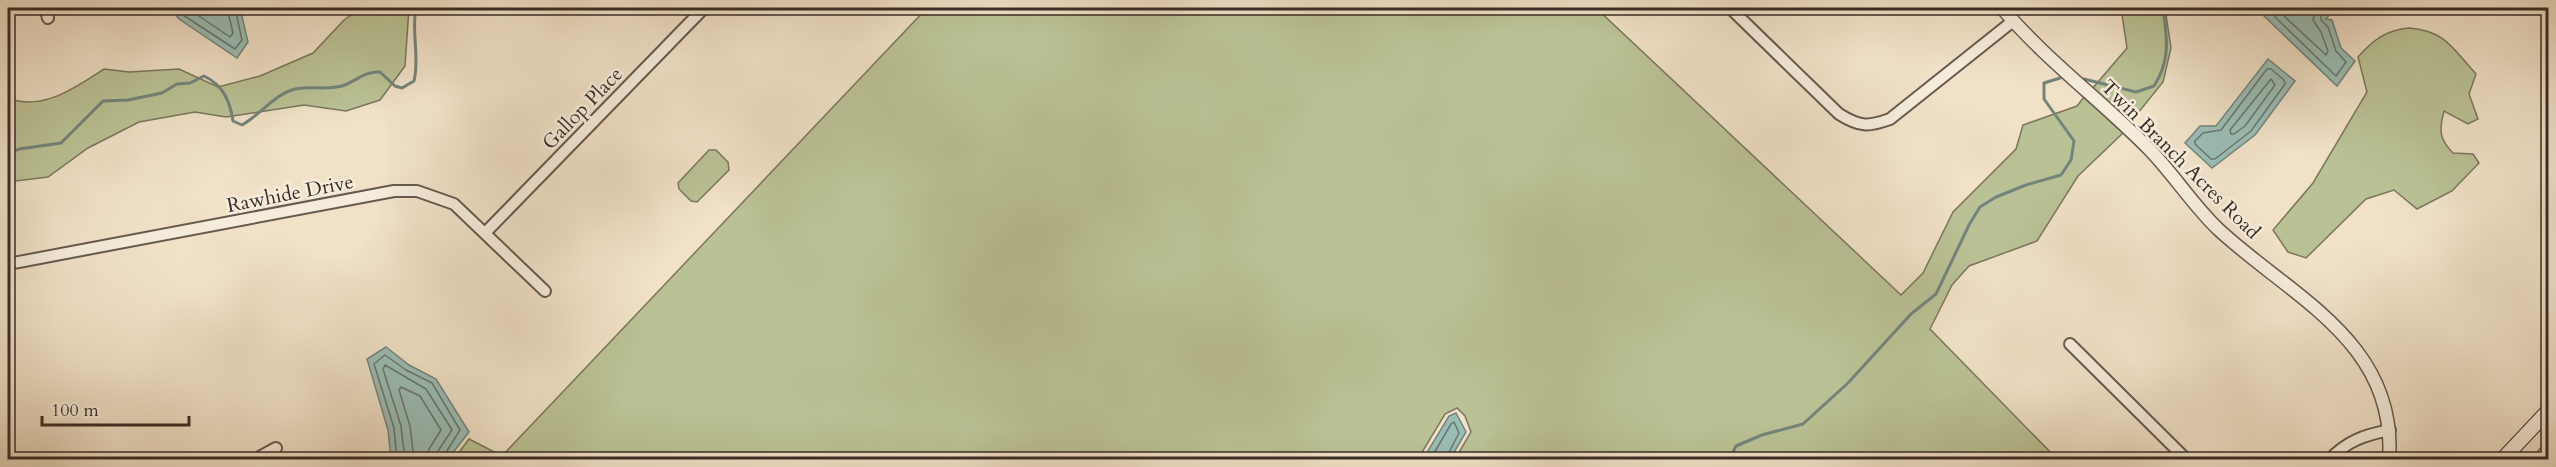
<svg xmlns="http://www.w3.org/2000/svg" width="2556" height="467" font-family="Cardo,serif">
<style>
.green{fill:#bac295;stroke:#7a775e;stroke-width:1.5}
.water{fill:#9abeb6;stroke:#73847d;stroke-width:1.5}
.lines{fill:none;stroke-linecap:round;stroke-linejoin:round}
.shore{stroke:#6a756e;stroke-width:1.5}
.stream{stroke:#73847d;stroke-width:3}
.minor-casing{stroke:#67594f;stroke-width:14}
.tertiary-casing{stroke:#67594f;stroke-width:15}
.secondary-casing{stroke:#392c27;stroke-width:16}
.minor{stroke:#f5ecdb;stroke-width:10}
.tertiary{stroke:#f5ecdb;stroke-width:12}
.secondary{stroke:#f5ecdb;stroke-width:14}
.labels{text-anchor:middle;stroke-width:5;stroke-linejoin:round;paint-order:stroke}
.street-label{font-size:20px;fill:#392c27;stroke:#f5ecdb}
</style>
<rect width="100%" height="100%" fill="#f0e1c7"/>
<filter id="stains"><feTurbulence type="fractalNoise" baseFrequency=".00333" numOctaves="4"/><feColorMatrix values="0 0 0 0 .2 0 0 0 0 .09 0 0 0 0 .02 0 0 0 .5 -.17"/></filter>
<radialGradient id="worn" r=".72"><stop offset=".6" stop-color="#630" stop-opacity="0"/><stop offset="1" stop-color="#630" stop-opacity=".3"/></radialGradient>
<!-- green -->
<path class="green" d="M 361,8 L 409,8 L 405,66 L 380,100 L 346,111 L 304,105 L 226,117 L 195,112 L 139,122 L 88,148 L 48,177 L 8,182 L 8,98 C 42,112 76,87 104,69 L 129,72 L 179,69 L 218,87 L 260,76 L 313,53 L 344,20 Z
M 927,8 L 1596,8 L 1901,295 L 1923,273 L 1953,212 L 2016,149 L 2023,125 L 2077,106 L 2084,97 L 2123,133 L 2078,176 L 2037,241 L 1969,266 L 1952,285 L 1930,329 L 2057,459 L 1455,459 L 1471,432 L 1465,416 L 1457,408 L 1445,414 L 1418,459 L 454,459 L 469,439 L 502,456 Z
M 2121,8 L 2165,8 L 2171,48 L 2163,82 L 2130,123 L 2092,89 L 2127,48 Z
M 2409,28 C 2446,31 2452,48 2476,74 L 2469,94 L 2478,119 L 2468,124 L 2444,111 C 2439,130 2439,139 2453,153 L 2473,154 L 2479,163 L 2452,191 L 2417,209 L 2394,190 L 2366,199 L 2306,258 L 2288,252 L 2273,230 L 2313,183 L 2367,92 L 2358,57 C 2373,40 2386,30 2409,28 Z
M 709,150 L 716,150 L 728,162 L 729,170 L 697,202 L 691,201 L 679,189 L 678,183 Z"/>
<!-- water -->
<path class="water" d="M 170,8 L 240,8 L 248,42 L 237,58 L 179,19 Z
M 2272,8 L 2335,8 L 2326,19 L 2332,20 L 2341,48 L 2355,61 L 2337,86 L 2264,16 Z
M 2268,59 L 2295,81 L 2255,135 L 2212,168 L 2185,143 L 2200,126 L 2216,126 Z
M 386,347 L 409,365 L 436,379 L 469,432 L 448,459 L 391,459 L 388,430 L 367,359 Z
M 1456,413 L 1466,432 L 1452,456 L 1449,459 L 1423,459 L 1449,416 Z"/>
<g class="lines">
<!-- shore -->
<path class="shore" d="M 178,8 L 183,15 L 235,49 L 242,40 L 235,8
M 187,8 L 230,37 L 233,33 L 227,8
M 2276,8 L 2275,17 L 2336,76 L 2346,62 L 2336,51 L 2328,27 L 2321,20 L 2321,15 L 2327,8
M 2284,8 L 2284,16 L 2326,55 L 2328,51 L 2321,32 L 2313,20 L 2317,8
M 2267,69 L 2271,69 L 2284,80 L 2285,84 L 2251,131 L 2215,159 L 2211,159 L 2195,144 L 2195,141 L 2203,133 L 2221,130 Z
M 2271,79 L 2275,85 L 2245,126 L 2234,134 L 2231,134 L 2230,130 Z
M 397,460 L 394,428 L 374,364 L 385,355 L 406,370 L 432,383 L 460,430 L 445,454 L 444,460
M 405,460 L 401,426 L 383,369 L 385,365 L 426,389 L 452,430 L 438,451 L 436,460
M 414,460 L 410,426 L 399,390 L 401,387 L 420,396 L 441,430 L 429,449 L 427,460
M 1430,460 L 1451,424 L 1454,422 L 1459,433 L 1445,460"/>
<!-- stream -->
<path class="stream" d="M 2084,79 L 2136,92 L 2154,86 C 2171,60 2167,37 2163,8
M 8,154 L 19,149 L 61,143 L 103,101 L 128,100 L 162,93 L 177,84 L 190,83 L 204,76 C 223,85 230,101 233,121 L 242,125 C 260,115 275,94 295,89 C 311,86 327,90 342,86 C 356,81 365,71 380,72 L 395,86 L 402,88 L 414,81 C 420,56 411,33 416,8
M 1729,460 L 1736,446 L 1762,435 L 1803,424 L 1848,383 L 1911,314 L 1936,294 L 1969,225 L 1980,207 L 1996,197 L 2026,185 L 2061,175 L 2071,160 L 2074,141 L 2044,99 L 2044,83 L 2060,78"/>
<defs>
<path id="minor" d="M 45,8 L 48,18
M 1730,8 L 1839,114 C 1860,127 1868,127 1890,119 L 2013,21
M 485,233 L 704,8
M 8,264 L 394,191 L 417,191 L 454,204 L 545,291
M 2070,344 L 2187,460
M 254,460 L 276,448
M 2329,460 C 2347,441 2364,435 2390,430"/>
<path id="tertiary" d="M 2002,8 C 2046,60 2102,101 2150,150 C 2174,175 2193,205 2218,229 C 2291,297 2398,342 2389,460"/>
<path id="secondary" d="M 2502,460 L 2548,411
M 2540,460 L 2548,451"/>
</defs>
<!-- minor casing -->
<use href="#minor" class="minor-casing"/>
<!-- tertiary casing -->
<use href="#tertiary" class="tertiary-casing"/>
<!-- secondary casing -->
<use href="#secondary" class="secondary-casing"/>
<!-- minor -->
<use href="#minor" class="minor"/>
<!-- tertiary -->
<use href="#tertiary" class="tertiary"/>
<!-- secondary -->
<use href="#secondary" class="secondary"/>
</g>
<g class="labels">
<!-- street labels -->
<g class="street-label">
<text transform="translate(582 108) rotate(-46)" y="7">Gallop Place</text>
<text transform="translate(2181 159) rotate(45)" y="7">Twin Branch Acres Road</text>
<text transform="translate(290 193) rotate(-11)" y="7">Rawhide Drive</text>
</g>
</g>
<!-- margin -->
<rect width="2556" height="467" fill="none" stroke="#f0e1c7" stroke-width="30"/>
<rect x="9" y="9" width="2538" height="449" fill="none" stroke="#392c27" stroke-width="3"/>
<rect x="15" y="15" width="2526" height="437" fill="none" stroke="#392c27" stroke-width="1.5"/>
<!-- scale -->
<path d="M42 416v9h147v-9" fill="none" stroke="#392c27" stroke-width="3"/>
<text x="51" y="416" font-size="18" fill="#392c27" stroke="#f5ecdb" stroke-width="4.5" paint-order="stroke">100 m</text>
<rect width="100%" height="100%" filter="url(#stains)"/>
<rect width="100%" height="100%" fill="url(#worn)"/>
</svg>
